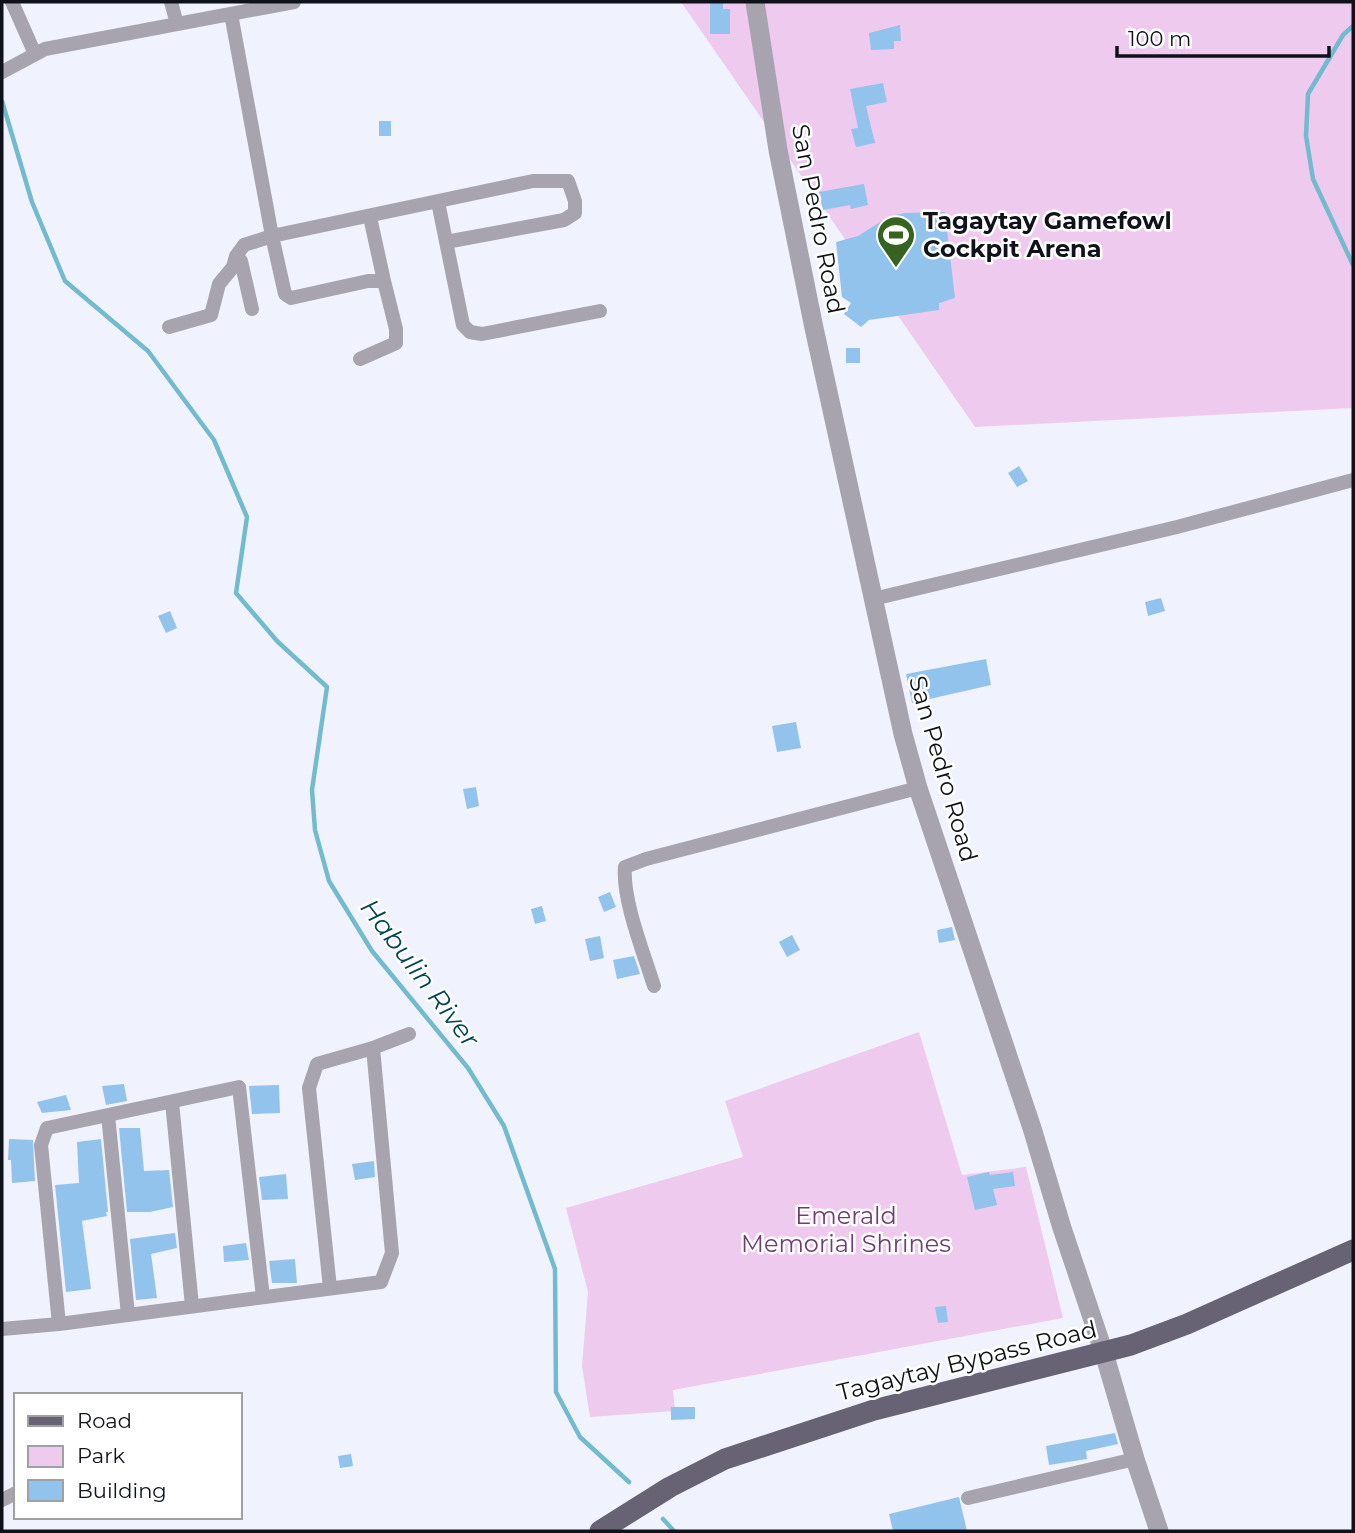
<svg xmlns="http://www.w3.org/2000/svg" width="1355" height="1533" font-family="Montserrat,sans-serif">
<style>
.green{fill:#eecaef}
.lines{fill:none;stroke-linecap:round;stroke-linejoin:round}
.stream{stroke:#72bbcf;stroke-width:4.5}
.building{fill:#92c3ec}
.minor{stroke:#a7a4af;stroke-width:14}
.tertiary{stroke:#a7a4af;stroke-width:19}
.primary{stroke:#686275;stroke-width:21}
.labels{text-anchor:middle;stroke-width:5;stroke-linejoin:round;paint-order:stroke}
.street-label{font-size:24px;fill:#0f121a;stroke:#fff}
.poi-label{font-size:24px;font-weight:bold;fill:#0f121a;stroke:#fff;text-anchor:start}
.park-label{font-size:24px;fill:#713c74;stroke:#fff}
.water-label{font-size:26px;font-style:italic;fill:#014655;stroke:#fff}
</style>
<rect width="100%" height="100%" fill="#f0f3fd"/>
<!-- green -->
<path class="green" d="M 681,2 L 1353,2 L 1353,408 L 975,427 Z
M 919,1032 L 962,1175 L 1026,1167 L 1063,1318 L 673,1390 L 675,1411 L 590,1417 L 582,1366 L 588,1292 L 566,1208 L 743,1157 L 725,1101 Z"/>
<g class="lines">
<!-- stream -->
<path class="stream" d="M 1353,26 L 1343,35 L 1308,94 L 1306,136 L 1313,179 L 1353,265
M 2,101 L 32,202 L 65,281 L 148,351 L 214,440 L 247,517 L 236,593 L 277,641 L 327,687 L 312,790 L 315,830 L 329,881 L 372,951 L 468,1068 L 504,1126 L 555,1269 L 556,1392 L 580,1437 L 629,1482
M 663,1519 L 674,1531"/>
</g>
<!-- building -->
<path class="building" d="M 710,2 L 723,2 L 723,9 L 730,9 L 730,34 L 710,34 Z
M 900,25 L 901,41 L 894,41 L 894,49 L 871,50 L 869,33 Z
M 883,83 L 887,102 L 866,106 L 875,143 L 856,147 L 851,129 L 858,128 L 850,89 Z
M 379,121 L 391,121 L 391,136 L 379,136 Z
M 864,184 L 868,205 L 851,209 L 850,205 L 823,210 L 819,192 Z
M 945,212 L 955,298 L 939,303 L 939,310 L 869,320 L 861,327 L 844,314 L 851,303 L 842,297 L 836,242 L 858,236 L 890,216 L 905,213 Z
M 846,348 L 860,348 L 860,363 L 846,363 Z
M 1019,466 L 1028,481 L 1017,487 L 1008,473 Z
M 1161,598 L 1165,611 L 1148,616 L 1145,602 Z
M 170,611 L 177,628 L 166,633 L 158,616 Z
M 986,659 L 991,685 L 912,703 L 906,674 Z
M 796,722 L 801,748 L 777,752 L 772,726 Z
M 476,787 L 479,806 L 467,809 L 463,789 Z
M 610,892 L 616,907 L 604,912 L 598,897 Z
M 542,906 L 546,921 L 535,924 L 531,909 Z
M 952,927 L 955,940 L 939,943 L 937,930 Z
M 792,935 L 800,950 L 787,957 L 779,942 Z
M 600,936 L 604,958 L 590,961 L 585,939 Z
M 634,956 L 640,974 L 617,979 L 613,960 Z
M 124,1084 L 127,1101 L 106,1105 L 102,1086 Z
M 279,1085 L 280,1113 L 252,1114 L 249,1086 Z
M 66,1095 L 71,1110 L 42,1113 L 37,1102 Z
M 119,1128 L 140,1128 L 144,1171 L 169,1170 L 173,1207 L 150,1212 L 127,1212 Z
M 9,1139 L 33,1140 L 35,1181 L 12,1183 L 11,1160 L 8,1160 Z
M 101,1139 L 108,1212 L 106,1212 L 107,1216 L 82,1221 L 91,1289 L 66,1292 L 55,1185 L 79,1183 L 77,1142 Z
M 374,1161 L 375,1177 L 355,1180 L 352,1164 Z
M 989,1172 L 990,1175 L 1013,1172 L 1015,1186 L 993,1189 L 997,1205 L 975,1210 L 967,1177 Z
M 286,1174 L 288,1199 L 262,1200 L 259,1177 Z
M 175,1233 L 177,1248 L 151,1254 L 157,1298 L 136,1300 L 130,1239 Z
M 246,1243 L 249,1260 L 224,1262 L 223,1246 Z
M 295,1259 L 297,1283 L 272,1283 L 269,1261 Z
M 946,1306 L 948,1322 L 938,1323 L 935,1307 Z
M 671,1407 L 695,1407 L 695,1419 L 671,1420 Z
M 1115,1433 L 1118,1444 L 1086,1451 L 1087,1459 L 1049,1465 L 1046,1446 Z
M 351,1454 L 353,1466 L 340,1468 L 338,1456 Z
M 959,1497 L 967,1531 L 893,1531 L 889,1514 Z"/>
<g class="lines">
<!-- minor -->
<path class="minor" d="M 12,2 L 35,54
M 171,2 L 177,24
M 2,72 L 45,49 L 294,2
M 438,202 L 463,325 L 470,332 L 482,334 L 600,311
M 370,217 L 384,281
M 236,256 L 241,261 L 252,309
M 169,327 L 211,315 L 219,284 L 233,267 L 236,256 L 244,245 L 272,236 L 231,14
M 360,359 L 396,343 L 396,329 L 384,281 L 368,281 L 291,298 L 285,294 L 272,236 L 533,181 L 568,181 L 575,201 L 575,213 L 564,220 L 446,242
M 873,599 L 1177,527 L 1353,480
M 654,986 C 644,954 622,899 625,867 L 646,859 L 918,788
M 172,1102 L 192,1306
M 108,1115 L 128,1315
M 330,1288 L 309,1088 L 317,1064 L 373,1048 L 409,1034
M 59,1324 L 41,1145 L 47,1128 L 239,1087 L 263,1297
M 2,1329 L 59,1324 L 381,1282 L 392,1253 L 373,1048
M 968,1498 L 1135,1459
M 2,1500 L 16,1493"/>
<!-- tertiary -->
<path class="tertiary" d="M 755,2 L 778,150 L 814,328 L 903,734 L 918,788 L 1032,1128 L 1062,1228 L 1104,1353 L 1135,1459 L 1159,1531"/>
<!-- primary -->
<path class="primary" d="M 600,1531 L 670,1487 L 725,1459 L 874,1410 L 1131,1345 L 1187,1324 L 1353,1250"/>
</g>
<!-- icons -->
<defs>
<symbol id="stadium-pin" viewBox="-11 -11 22 30"><path d="M0 17L-7.5 6A9.5 9.5 0 1 1 7.5 6Z" fill="#376321" stroke="#fff"/><path d="M0-5a6.5 5 0 1 0 0 10a6.5 5 0 1 0 0-10ZM-3.5-1.8h7v3.6h-7Z" fill="#fff"/></symbol>
</defs>
<g fill-rule="evenodd">
<use href="#stadium-pin" x="874" y="213" width="44" height="60"/>
</g>
<g class="labels">
<!-- street labels -->
<g class="street-label">
<text transform="translate(818 219) rotate(79)" y="8">San Pedro Road</text>
<text transform="translate(943 769) rotate(74)" y="8">San Pedro Road</text>
<text transform="translate(967 1361) rotate(-14)" y="8">Tagaytay Bypass Road</text>
</g>
<!-- poi labels -->
<g class="poi-label">
<text x="923" y="229">Tagaytay Gamefowl<tspan x="923" dy="28">Cockpit Arena</tspan></text>
</g>
<!-- park labels -->
<g class="park-label">
<text x="846" y="1224">Emerald<tspan x="846" dy="28">Memorial Shrines</tspan></text>
</g>
<!-- water labels -->
<g class="water-label">
<text transform="translate(420 973) rotate(53)" y="9">Habulin River</text>
</g>
</g>
<!-- border -->
<rect width="1355" height="1533" fill="none" stroke="#0f121a" stroke-width="7"/>
<!-- legend -->
<rect x="14" y="1393" width="228" height="126" fill="#ffffff" stroke="#9fa0a3" stroke-width="2"/>
<rect x="28" y="1416" width="35" height="10" fill="#686275" stroke="#9fa0a3" stroke-width="2"/>
<text x="77" y="1428" font-size="21" fill="#0f121a">Road</text>
<rect x="28" y="1446" width="35" height="21" fill="#eecaef" stroke="#9fa0a3" stroke-width="2"/>
<text x="77" y="1463" font-size="21" fill="#0f121a">Park</text>
<rect x="28" y="1480" width="35" height="21" fill="#92c3ec" stroke="#9fa0a3" stroke-width="2"/>
<text x="77" y="1498" font-size="21" fill="#0f121a">Building</text>
<!-- scale -->
<path d="M1117 46v10h212v-10" fill="none" stroke="#0f121a" stroke-width="3.5"/>
<text x="1128" y="46" font-size="21" fill="#0f121a" stroke="#ffffff" stroke-width="5" paint-order="stroke">100 m</text>
</svg>
